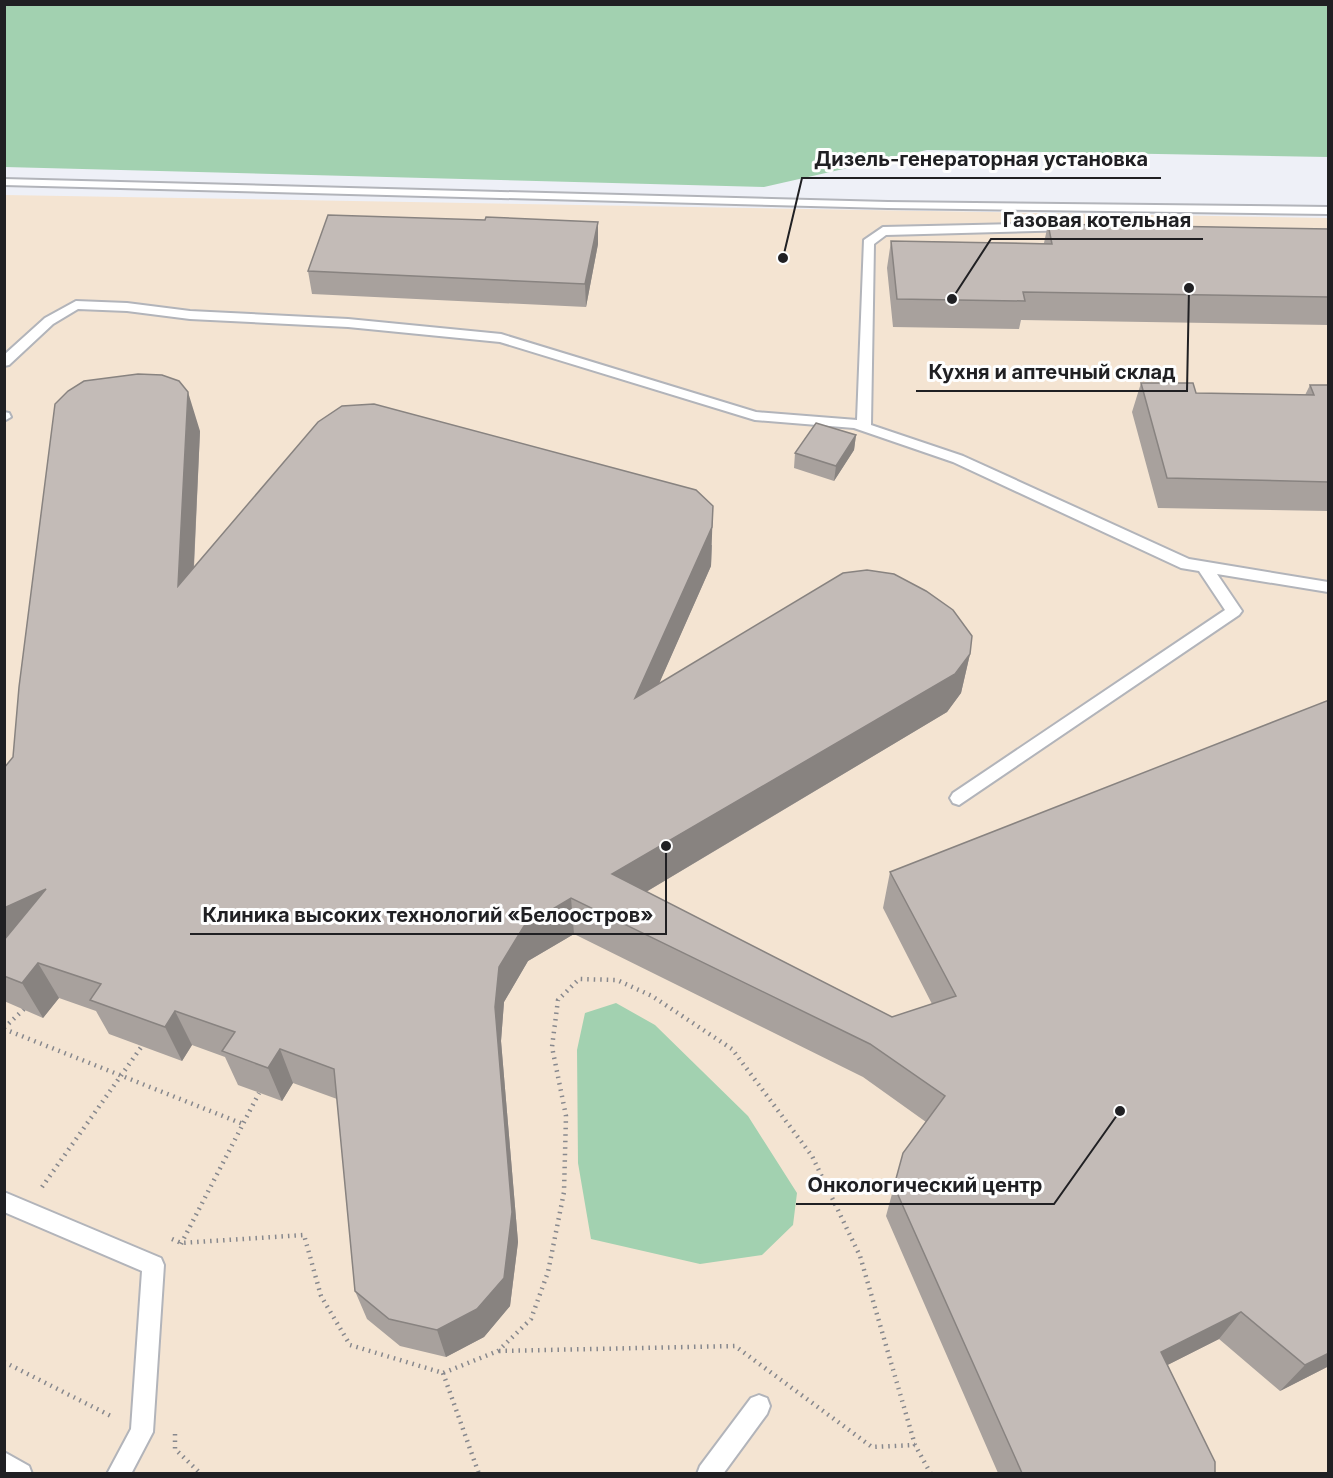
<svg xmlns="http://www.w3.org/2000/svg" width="1333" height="1478" font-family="Inter,sans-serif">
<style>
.medical{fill:#f4e4d2}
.green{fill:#a2d1b0}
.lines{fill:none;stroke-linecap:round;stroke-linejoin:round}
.service-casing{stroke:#b2b4ba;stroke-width:4}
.path{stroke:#87888d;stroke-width:4.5;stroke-dasharray:1.5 5;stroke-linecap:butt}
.service{fill:#fff;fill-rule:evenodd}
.wall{fill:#a8a19d}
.shaded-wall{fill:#888380}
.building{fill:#c3bbb7;stroke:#888380;stroke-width:1.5}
.leader{fill:none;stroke:#202023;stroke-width:2}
.callout-dot{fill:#202023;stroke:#fefefe;stroke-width:2}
.callout-label{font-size:20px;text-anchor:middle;font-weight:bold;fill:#202023;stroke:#fefefe;stroke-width:6;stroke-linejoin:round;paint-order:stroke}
</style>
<rect width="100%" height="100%" fill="#eef0f7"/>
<!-- medical -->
<path class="medical" d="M 5,195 L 1328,218 L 1328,1473 L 5,1474 Z"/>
<!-- green -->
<path class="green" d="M 5,4 L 1328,5 L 1328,157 L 927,150 L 764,187 L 5,167 Z
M 616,1003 L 655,1025 L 748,1116 L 797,1193 L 793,1225 L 762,1255 L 700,1264 L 591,1239 L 578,1163 L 577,1050 L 585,1013 Z"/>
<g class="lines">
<defs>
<path id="service" d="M 4,179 L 888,202 L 1328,207 L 1328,214 L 888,208 L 4,185 Z
M 1070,223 L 1076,227 L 1074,230 L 886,235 L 874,244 L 871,425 L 963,456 L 1189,559 L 1328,582 L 1328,592 L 1217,574 L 1242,611 L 1239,615 L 959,805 L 953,803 L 950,798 L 953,793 L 1225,610 L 1199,571 L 1181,568 L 953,462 L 854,428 L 755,420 L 500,342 L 348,327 L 190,319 L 127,311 L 78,309 L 53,324 L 9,365 L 4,366 L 4,355 L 45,318 L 76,301 L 127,303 L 190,311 L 348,319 L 501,334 L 756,412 L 857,420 L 864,240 L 883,227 Z
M 4,412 L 9,413 L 11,417 L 4,421 Z
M 4,1192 L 161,1258 L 164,1265 L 153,1432 L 131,1474 L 107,1474 L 131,1429 L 142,1271 L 4,1212 Z
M 759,1395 L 767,1398 L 770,1406 L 767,1414 L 723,1474 L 697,1474 L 700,1466 L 751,1398 Z
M 4,1452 L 29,1466 L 32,1474 L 4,1474 Z"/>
</defs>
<!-- service casing -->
<use href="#service" class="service-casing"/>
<!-- path -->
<path class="path" d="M 4,1028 L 24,1009
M 4,1029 L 243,1124
M 42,1187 L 142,1046
M 172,1239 L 181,1243 L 304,1235 L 321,1296 L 350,1345 L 443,1373 L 498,1351 L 531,1319 L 548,1272 L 564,1192 L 566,1116 L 552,1047 L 558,1000 L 579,979 L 617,980 L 652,996 L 732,1049 L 812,1156 L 860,1256 L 915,1445 L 931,1474
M 181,1244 L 259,1093
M 499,1351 L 735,1346 L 872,1447 L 915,1445
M 4,1362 L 111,1416
M 443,1373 L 479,1474
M 175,1434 L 175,1449 L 201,1474"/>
<!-- service -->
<use href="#service" class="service"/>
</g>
<!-- wall -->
<path class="wall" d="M 1048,224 L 1329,229 L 1329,325 L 1021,320 L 1019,329 L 893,327 L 887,268 L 891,241 L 1044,243 Z
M 598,244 L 586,307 L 312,294 L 308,271 Z
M 1141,383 L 1196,393 L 1305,395 L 1310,385 L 1329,385 L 1329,511 L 1158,508 L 1132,412 Z
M 200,431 L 194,568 L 712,545 L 711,566 L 659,683 L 970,654 L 961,693 L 947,712 L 646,892 L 892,1017 L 932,1004 L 883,908 L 890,872 L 1329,1366 L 1280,1391 L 1219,1339 L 1167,1365 L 1215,1473 L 998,1473 L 886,1216 L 903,1153 L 926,1122 L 863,1077 L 574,934 L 528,961 L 504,1002 L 501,1041 L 518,1242 L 510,1306 L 484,1337 L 446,1357 L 400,1346 L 367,1319 L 355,1291 L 337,1099 L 293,1083 L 282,1101 L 238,1085 L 225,1057 L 192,1045 L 182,1061 L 109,1034 L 96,1011 L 59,998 L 43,1018 L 4,1001 L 4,768 L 13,757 Z
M 856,435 L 854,450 L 834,481 L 794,468 L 795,453 Z"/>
<!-- shaded-wall -->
<path class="shaded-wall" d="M 598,222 L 598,244 L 586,307 L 585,284 Z
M 188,392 L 200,431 L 191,625 L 178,586 Z
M 856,435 L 854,450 L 834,481 L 836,466 Z
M 713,506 L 711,566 L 636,736 L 635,698 Z
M 970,654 L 961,693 L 947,712 L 614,911 L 612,874 Z
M 46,889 L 4,954 L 4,908 Z
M 571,898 L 574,934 L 528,961 L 504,1002 L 501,1041 L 518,1242 L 510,1306 L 484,1337 L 446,1357 L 437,1330 L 495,1007 L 499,967 L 524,926 Z
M 38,963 L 59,998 L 43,1018 L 22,983 Z
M 175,1011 L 192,1045 L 182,1061 L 165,1027 Z
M 280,1049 L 293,1083 L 282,1101 L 268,1068 Z
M 1241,1312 L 1219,1339 L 1142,1378 L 1161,1352 Z
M 1329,1353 L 1329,1366 L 1280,1391 L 1305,1365 Z"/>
<!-- building -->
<path class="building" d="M 328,215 L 485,220 L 486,217 L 598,222 L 585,284 L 308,271 Z
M 1048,224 L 1329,229 L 1329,297 L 1023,292 L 1025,301 L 897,299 L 891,241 L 1052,244 Z
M 138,374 L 162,375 L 179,381 L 188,392 L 178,586 L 318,422 L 342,406 L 374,404 L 696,490 L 713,506 L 712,527 L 635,698 L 843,573 L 867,570 L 894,574 L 926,591 L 953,610 L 972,636 L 970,654 L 955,674 L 612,874 L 892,1017 L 956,996 L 890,872 L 1329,700 L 1329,1353 L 1305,1365 L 1241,1312 L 1161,1352 L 1215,1462 L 1215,1473 L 1022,1473 L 894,1186 L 903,1153 L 945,1096 L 870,1044 L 571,898 L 524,926 L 499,967 L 495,1007 L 512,1212 L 504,1278 L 477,1309 L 437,1330 L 389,1319 L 355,1291 L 334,1069 L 280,1049 L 268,1068 L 222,1051 L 235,1032 L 175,1011 L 165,1027 L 90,1000 L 101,984 L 38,963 L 22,983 L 4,976 L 4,940 L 46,889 L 4,908 L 4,768 L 13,757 L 19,687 L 55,404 L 68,391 L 84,381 Z
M 1141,383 L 1193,383 L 1196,393 L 1314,395 L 1310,385 L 1329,385 L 1329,482 L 1167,478 Z
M 816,423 L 856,435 L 836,466 L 795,453 Z"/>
<!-- callouts -->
<path class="leader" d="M783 258L802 178H1161M952 299L991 239H1203M1189 288L1187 391H916M666 846L666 934H190M1120 1111L1054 1204H796"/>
<g class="callout-dot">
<circle cx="783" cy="258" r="6"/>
<circle cx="952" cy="299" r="6"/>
<circle cx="1189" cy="288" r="6"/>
<circle cx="666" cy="846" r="6"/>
<circle cx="1120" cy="1111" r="6"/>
</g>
<g class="callout-label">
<text x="981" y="166">Дизель-генераторная установка</text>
<text x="1097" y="227">Газовая котельная</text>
<text x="1052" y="379">Кухня и аптечный склад</text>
<text x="428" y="922">Клиника высоких технологий «Белоостров»</text>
<text x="925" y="1192">Онкологический центр</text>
</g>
<!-- border -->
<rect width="1333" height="1478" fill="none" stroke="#202023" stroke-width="12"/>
</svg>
